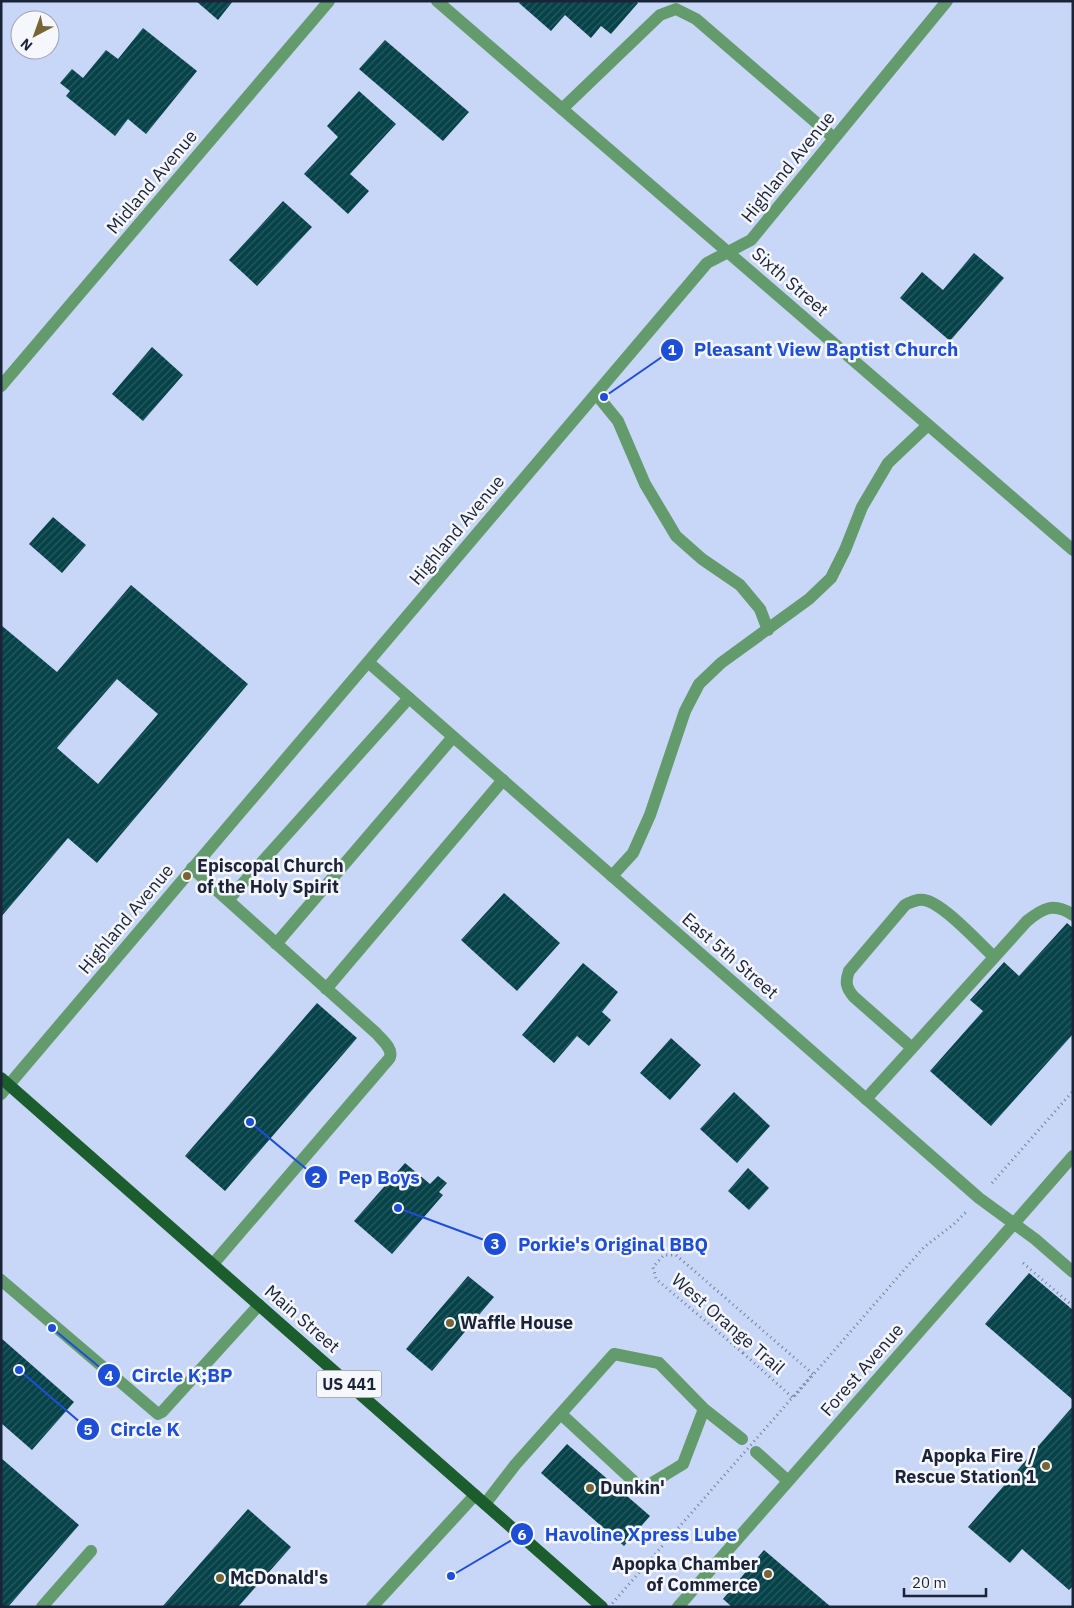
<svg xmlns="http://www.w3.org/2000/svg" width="1074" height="1608" font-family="'IBM Plex Sans',sans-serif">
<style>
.building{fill:url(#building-hatch);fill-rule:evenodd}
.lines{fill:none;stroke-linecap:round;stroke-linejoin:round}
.path{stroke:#737f9a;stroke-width:3;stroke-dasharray:1 4;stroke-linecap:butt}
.service{stroke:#639b6c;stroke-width:12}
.minor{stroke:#639b6c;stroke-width:12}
.primary{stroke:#1b5d2c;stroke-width:12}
.path-bridge{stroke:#737f9a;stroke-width:3;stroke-dasharray:1 4;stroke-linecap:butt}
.poi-dot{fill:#786534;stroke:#f5f7fd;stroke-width:2}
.labels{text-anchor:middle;stroke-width:5;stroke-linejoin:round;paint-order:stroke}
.shield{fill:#f5f7fd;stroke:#5c6373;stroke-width:1}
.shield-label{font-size:16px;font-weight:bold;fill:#1b2338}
.street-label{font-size:18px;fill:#1b2338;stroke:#f5f7fd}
.poi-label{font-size:18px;font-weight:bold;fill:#1b2338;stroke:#f5f7fd;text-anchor:start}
.leader{fill:none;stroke:#1d4ed8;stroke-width:2}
.callout-dot{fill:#1d4ed8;stroke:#f5f7fd;stroke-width:2}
.mark-label{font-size:15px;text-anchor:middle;font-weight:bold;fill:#fff}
.callout-label{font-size:19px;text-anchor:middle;font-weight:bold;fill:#1d4ed8;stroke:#f5f7fd;stroke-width:5;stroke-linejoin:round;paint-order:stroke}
</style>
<defs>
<pattern id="building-hatch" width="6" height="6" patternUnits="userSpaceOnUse" patternTransform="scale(1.25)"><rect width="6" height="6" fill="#064249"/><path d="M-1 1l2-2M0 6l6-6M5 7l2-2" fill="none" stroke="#2a5b61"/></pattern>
</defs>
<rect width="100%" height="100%" fill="#c8d6f8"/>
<!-- building -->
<path class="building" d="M 196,1 L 233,1 L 218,20 Z
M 521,1 L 635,1 L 638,3 L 611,34 L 601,26 L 591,38 L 565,15 L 551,31 L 519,3 Z
M 143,28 L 197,71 L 146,134 L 128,119 L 115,136 L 66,96 L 70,91 L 60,83 L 72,69 L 83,78 L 106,50 L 118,59 Z
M 385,40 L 469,112 L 443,141 L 359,69 Z
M 359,91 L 396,124 L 350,174 L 369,191 L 348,214 L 304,174 L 338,137 L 327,126 Z
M 283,201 L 312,227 L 257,286 L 229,260 Z
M 974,253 L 1004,278 L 950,341 L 900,298 L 922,272 L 943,290 Z
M 152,347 L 183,375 L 143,421 L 112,394 Z
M 53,517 L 86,545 L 62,573 L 29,544 Z
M 131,585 L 248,684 L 97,863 L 68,838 L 1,917 L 1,625 L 57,672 ZM 117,679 L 158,714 L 98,784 L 57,748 Z
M 504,893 L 560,943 L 517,991 L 461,940 Z
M 1067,923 L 1073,928 L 1073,1034 L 991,1126 L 930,1071 L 983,1011 L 970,1000 L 1004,962 L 1019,976 Z
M 583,963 L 618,992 L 602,1012 L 611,1020 L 589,1046 L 577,1036 L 554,1063 L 522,1035 Z
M 317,1003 L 357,1038 L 225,1191 L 185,1156 Z
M 671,1038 L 701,1065 L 670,1100 L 640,1073 Z
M 734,1092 L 770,1126 L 737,1163 L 700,1129 Z
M 405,1163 L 430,1184 L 438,1176 L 447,1183 L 439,1192 L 443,1195 L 392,1254 L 354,1221 Z
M 748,1168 L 769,1188 L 749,1210 L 728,1191 Z
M 1029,1273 L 1073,1310 L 1073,1400 L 985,1324 Z
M 468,1276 L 494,1297 L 432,1371 L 406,1349 Z
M 1,1338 L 74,1402 L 32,1450 L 1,1423 Z
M 1073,1406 L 1073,1586 L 1069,1590 L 1022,1549 L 1010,1563 L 968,1527 Z
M 567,1444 L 650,1516 L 624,1546 L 541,1473 Z
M 1,1458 L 79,1525 L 8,1607 L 1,1607 Z
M 248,1509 L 291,1547 L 238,1607 L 162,1607 Z
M 764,1550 L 831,1607 L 732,1607 L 723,1599 Z"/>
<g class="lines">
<!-- path -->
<path class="path" d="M 992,1183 L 1073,1091
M 1023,1263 L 1073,1306
M 743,1353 L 793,1398 L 924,1247 L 954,1224 L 966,1212"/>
<!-- service -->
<path class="service" d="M 562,109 L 660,15 L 676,9 L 696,19 L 834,138
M 596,394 L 618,421 L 645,484 L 676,536 L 702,559 L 740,585 L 760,609 L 768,630
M 192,868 L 376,1033 C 381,1039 393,1048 390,1057 C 389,1060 384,1064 382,1067 L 213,1264
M 612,876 L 633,853 L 650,815 L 685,711 L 699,684 L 721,663 L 809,599 L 831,578 L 845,550 L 862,507 L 888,463 L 928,425
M 228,900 L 409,698
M 276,944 L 453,737
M 326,989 L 503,780
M 912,1048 L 854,997 C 846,988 845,982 849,971 L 905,905 C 911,902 917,899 924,900 C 943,903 979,943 994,957
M 866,1099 L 1027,921 C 1043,908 1054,902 1073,915
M 1,1280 L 158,1414 L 162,1412 L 259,1305
M 704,1409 L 742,1439
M 756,1452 L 788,1481
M 485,1504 L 515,1465 L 614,1354 L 659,1363 L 704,1409 L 683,1464 L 642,1489 L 561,1414
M 42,1607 L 91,1551
M 372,1607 L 475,1495"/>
<!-- minor -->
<path class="minor" d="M 437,1 L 1073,550
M 1,386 L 329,1
M 368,662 L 979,1198 L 1035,1239 L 1073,1272
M 1,1094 L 707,263 L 751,240 L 947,1
M 678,1607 L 1073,1156"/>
<!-- primary -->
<path class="primary" d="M 1,1078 L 602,1607"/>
<!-- path-bridge -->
<path class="path-bridge" d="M 609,1607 L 813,1374 L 676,1255 L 664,1255 L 653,1267 L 656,1279 L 743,1353"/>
</g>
<!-- markers -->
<g class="poi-dot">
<circle cx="187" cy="876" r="5"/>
<circle cx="450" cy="1323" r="5"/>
<circle cx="1046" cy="1466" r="5"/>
<circle cx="590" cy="1488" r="5"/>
<circle cx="768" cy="1574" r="5"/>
<circle cx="220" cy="1578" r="5"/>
</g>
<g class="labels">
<!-- shield labels -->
<rect class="shield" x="316.5" y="1370.5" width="65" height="27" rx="4"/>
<g class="shield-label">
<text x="349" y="1390">US 441</text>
</g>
<!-- street labels -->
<g class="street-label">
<text transform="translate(788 167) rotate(-51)" y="6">Highland Avenue</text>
<text transform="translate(152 182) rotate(-50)" y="6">Midland Avenue</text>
<text transform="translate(790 282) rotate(41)" y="6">Sixth Street</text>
<text transform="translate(457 530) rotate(-50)" y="6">Highland Avenue</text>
<text transform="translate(126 919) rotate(-50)" y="6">Highland Avenue</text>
<text transform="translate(730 956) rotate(41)" y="6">East 5th Street</text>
<text transform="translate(302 1319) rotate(41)" y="6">Main Street</text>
<text transform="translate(728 1324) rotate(41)" y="6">West Orange Trail</text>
<text transform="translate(862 1370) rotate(-49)" y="6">Forest Avenue</text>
</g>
<!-- poi labels -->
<g class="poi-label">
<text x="197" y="872">Episcopal Church<tspan x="197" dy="21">of the Holy Spirit</tspan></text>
<text x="460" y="1329">Waffle House</text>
<text x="1036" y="1462" text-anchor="end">Apopka Fire /<tspan x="1036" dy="21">Rescue Station 1</tspan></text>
<text x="600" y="1494">Dunkin'</text>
<text x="758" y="1570" text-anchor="end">Apopka Chamber<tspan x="758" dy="21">of Commerce</tspan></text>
<text x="230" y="1584">McDonald's</text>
</g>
</g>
<!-- callouts -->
<path class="leader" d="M604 397L672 350M250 1122L316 1177M398 1208L495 1244M52 1328L109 1375M19 1370L88 1429M451 1576L522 1534"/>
<g class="callout-dot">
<circle cx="604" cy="397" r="5"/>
<circle cx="250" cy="1122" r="5"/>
<circle cx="398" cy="1208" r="5"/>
<circle cx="52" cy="1328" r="5"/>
<circle cx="19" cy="1370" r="5"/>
<circle cx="451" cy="1576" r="5"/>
<circle cx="672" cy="350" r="12"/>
<circle cx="316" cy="1177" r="12"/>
<circle cx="495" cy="1244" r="12"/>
<circle cx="109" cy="1375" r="12"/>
<circle cx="88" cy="1429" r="12"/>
<circle cx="522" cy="1534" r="12"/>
</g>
<g class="mark-label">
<text x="672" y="355">1</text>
<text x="316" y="1183">2</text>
<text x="495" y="1249">3</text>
<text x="109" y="1381">4</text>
<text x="88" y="1435">5</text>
<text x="522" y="1540">6</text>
</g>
<g class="callout-label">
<text x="826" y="356">Pleasant View Baptist Church</text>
<text x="379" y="1184">Pep Boys</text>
<text x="613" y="1251">Porkie's Original BBQ</text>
<text x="182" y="1382">Circle K;BP</text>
<text x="145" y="1436">Circle K</text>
<text x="641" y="1541">Havoline Xpress Lube</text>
</g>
<!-- border -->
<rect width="1074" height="1608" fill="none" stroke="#1b2338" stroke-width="5"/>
<!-- north arrow -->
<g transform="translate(35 35) rotate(221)"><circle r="24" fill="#f5f7fd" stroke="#9ea2ae"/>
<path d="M0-4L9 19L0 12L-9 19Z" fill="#786534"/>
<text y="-8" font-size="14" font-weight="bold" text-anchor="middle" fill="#1b2338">N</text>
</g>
<!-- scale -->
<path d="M904 1588v8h82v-8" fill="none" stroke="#1b2338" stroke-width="2.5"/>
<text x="912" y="1588" font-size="15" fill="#1b2338" stroke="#f5f7fd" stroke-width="4" paint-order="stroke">20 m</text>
</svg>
